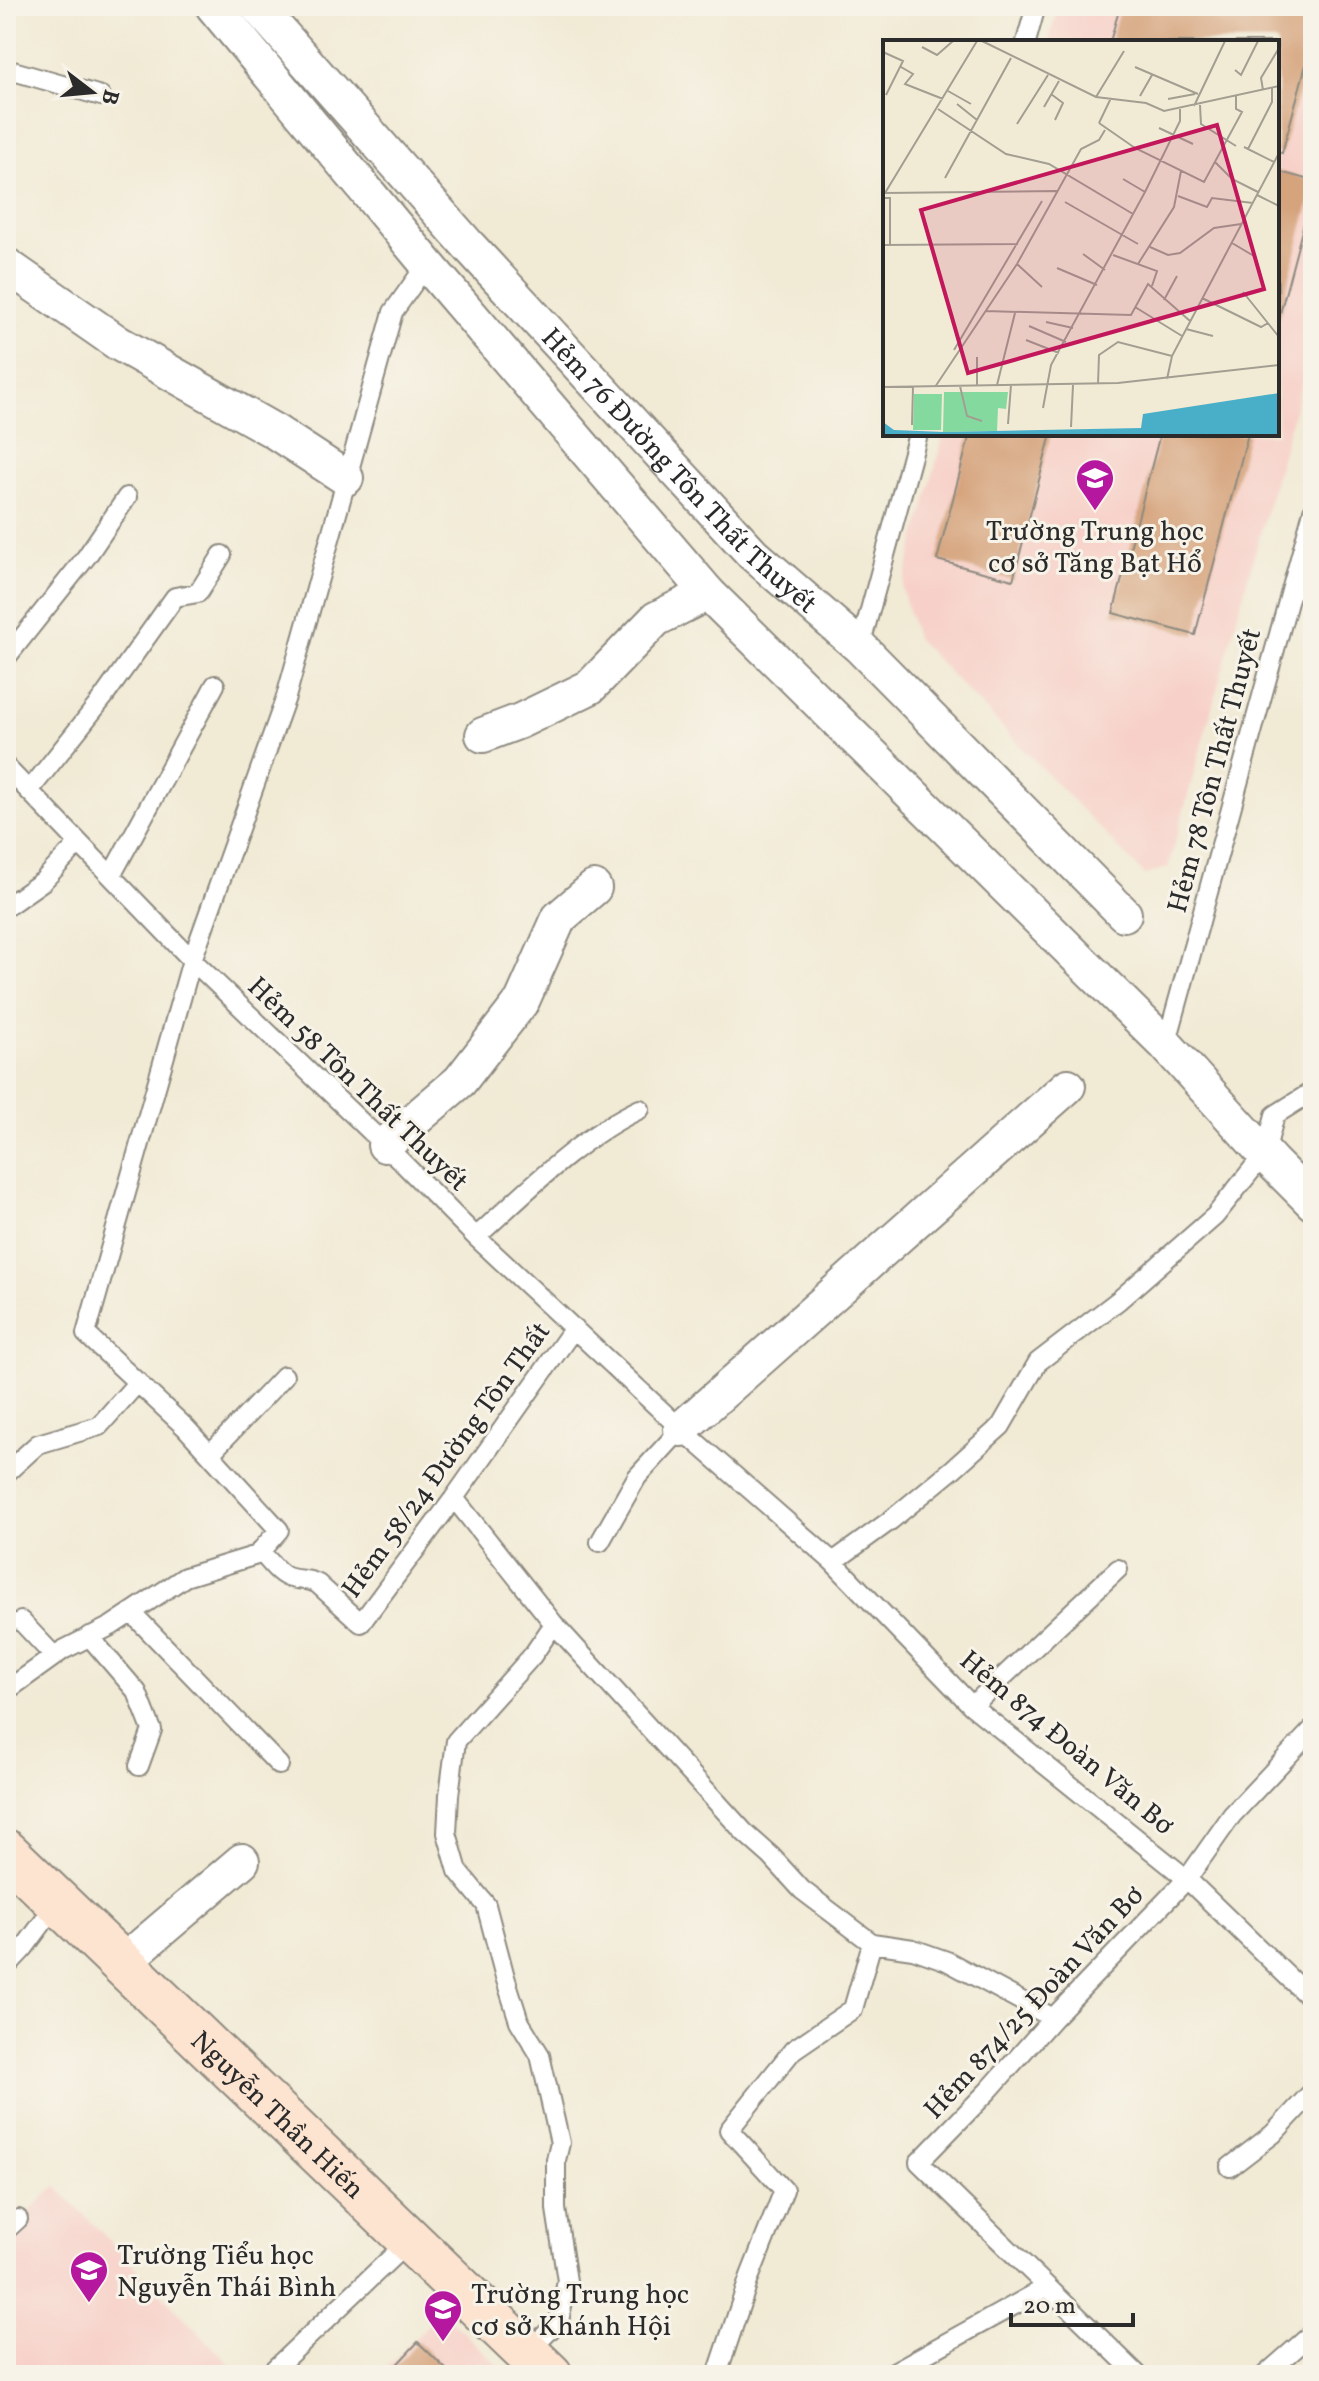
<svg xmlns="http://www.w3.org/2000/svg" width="1319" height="2381" font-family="Vollkorn,serif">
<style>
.built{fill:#f7d1c9}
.building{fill:#d5a37b}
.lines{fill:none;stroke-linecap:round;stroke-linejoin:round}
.lane-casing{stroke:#8e8a80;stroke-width:22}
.street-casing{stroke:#8e8a80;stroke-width:38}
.secondary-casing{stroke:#8e8a80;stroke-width:48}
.lane{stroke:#fff;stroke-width:18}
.street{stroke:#fff;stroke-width:34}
.secondary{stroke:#fde4d0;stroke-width:44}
.labels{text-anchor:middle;stroke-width:6;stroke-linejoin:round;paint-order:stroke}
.street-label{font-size:28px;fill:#2b2b2b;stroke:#f7f3e8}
.poi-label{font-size:28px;fill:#2b2b2b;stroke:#f7f3e8;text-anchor:start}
.inset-road{fill:none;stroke:#a29e91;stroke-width:2}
.view{fill:#c2185b;fill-opacity:0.15;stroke:#c2185b;stroke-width:4}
.inset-edge{fill:none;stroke:#2b2b2b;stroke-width:4}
</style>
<rect width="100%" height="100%" fill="#f7f3e8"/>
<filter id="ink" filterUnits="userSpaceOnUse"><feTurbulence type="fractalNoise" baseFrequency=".0125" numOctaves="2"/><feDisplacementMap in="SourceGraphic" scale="16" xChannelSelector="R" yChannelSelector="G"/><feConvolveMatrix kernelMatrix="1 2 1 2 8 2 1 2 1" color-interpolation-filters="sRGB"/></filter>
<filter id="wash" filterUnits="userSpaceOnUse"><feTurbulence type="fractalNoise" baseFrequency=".006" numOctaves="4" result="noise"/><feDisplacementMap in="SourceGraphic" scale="32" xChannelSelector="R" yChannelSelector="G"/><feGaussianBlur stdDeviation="1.8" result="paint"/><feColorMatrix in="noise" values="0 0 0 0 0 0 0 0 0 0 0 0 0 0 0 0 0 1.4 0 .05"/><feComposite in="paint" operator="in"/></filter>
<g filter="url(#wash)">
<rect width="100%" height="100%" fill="#f1ead5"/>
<!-- built -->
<path class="built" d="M 1058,6 L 1313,6 L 1313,342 L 1168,867 L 1145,875 L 916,638 L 902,589 L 944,434 L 1277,434 L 1277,42 L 1049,42 Z
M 56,2186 L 240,2375 L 6,2375 L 6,2233 Z
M 441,2311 L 508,2375 L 380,2375 Z"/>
<g id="blocks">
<!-- building -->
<path class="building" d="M 1120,6 L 1313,6 L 1313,39 L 1282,153 L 1277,152 L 1277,42 L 1110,42 Z
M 1277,171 L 1313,181 L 1313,189 L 1278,321 Z
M 970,434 L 1051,434 L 1013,580 L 937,560 Z
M 1160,434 L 1248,434 L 1195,635 L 1113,613 Z
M 418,2342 L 452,2375 L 387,2375 Z"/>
</g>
</g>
<g filter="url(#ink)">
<use href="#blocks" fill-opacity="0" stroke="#8e8a80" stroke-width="2"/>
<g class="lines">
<defs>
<path id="lane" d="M 1026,42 L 1036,6
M 6,69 L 101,96
M 860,647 L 918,434
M 6,658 L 87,556 L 127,497
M 6,767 L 192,960 L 385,1145 L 476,1237 L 681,1429 L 833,1562 L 972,1706 L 1187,1879 L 1313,2001
M 29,791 L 103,698 L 175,597 L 198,593 L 222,555
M 111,876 L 215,685
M 6,907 L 43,881 L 79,843
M 1166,1045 L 1313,511
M 476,1237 C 527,1191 578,1138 640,1109
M 210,1454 L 284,1376
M 6,1473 L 38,1444 L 99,1426 L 138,1382
M 454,1498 L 554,1624 L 745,1833 L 771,1856 L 802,1890 L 872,1943 L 913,1949 L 947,1961 L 1053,2018
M 600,1542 L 637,1477 L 681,1429
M 260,1551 C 269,1560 279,1576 291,1578 C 302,1581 308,1578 318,1584 L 361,1623 L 454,1498 L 574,1328
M 833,1562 L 891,1520 L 953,1469 L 1001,1426 L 1038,1362 L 1119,1300 L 1215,1216 L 1265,1153 L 1275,1115 L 1313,1091
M 132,1613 L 279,1765
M 21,1621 L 54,1656
M 89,1636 L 137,1692 L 152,1730 L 139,1766
M 6,1691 L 63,1650 L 111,1626 L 185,1577 L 257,1555 L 279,1530 L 186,1428 L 86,1334 L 192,960 L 286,697 L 393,312 L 427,264
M 972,1706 L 1118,1569
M 6,1967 L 24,1948 L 58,1902
M 1230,2167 L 1273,2134 L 1313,2091
M 6,2230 L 18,2219
M 527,2353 L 559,2321 L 567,2281 L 556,2209 L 556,2160 L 560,2143 L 540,2055 L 519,2021 L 505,1977 L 486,1905 L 458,1871 L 447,1833 L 449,1795 L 456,1741 L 532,1656 L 554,1624
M 268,2375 L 410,2240
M 717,2375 L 750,2276 L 784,2190 L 729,2130 L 793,2050 L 853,2009 L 872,1943
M 888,2375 L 1047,2287
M 1138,2375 L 919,2162 L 989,2090 L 1053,2018 L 1187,1879 L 1232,1815 L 1313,1729
M 1265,2375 L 1313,2333"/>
<g id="street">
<path d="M 213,6 L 427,264 L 708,593 L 1166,1045 L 1272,1162 L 1313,1203"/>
<path id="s1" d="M 257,6 L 467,244 L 753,554 L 860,647 L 1124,914"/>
<path d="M 6,265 L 118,343 L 274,431 L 346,478"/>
<path d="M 483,735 L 520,721 L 590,687 L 656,619 L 708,593"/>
<path d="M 385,1145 L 460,1081 L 522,1001 L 559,918 L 594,888"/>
<path d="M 681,1429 L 1068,1086"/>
<path d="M 122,1963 L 242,1861"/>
</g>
<g id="secondary">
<path id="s2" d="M 6,1852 L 550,2375"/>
</g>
</defs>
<!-- lane casing -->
<use href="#lane" class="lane-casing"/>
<!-- street casing -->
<use href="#street" class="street-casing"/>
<!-- secondary casing -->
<use href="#secondary" class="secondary-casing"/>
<!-- lane -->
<use href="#lane" class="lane"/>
<!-- street -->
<use href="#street" class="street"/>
<!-- secondary -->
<use href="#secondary" class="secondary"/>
</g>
</g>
<!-- icons -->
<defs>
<symbol id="school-pin" viewBox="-11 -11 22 30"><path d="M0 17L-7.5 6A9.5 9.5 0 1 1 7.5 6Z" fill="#b5179e" stroke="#f7f3e8"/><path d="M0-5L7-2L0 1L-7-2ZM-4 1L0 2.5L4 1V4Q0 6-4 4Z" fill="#fff"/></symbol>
</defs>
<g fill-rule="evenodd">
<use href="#school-pin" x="1073" y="456" width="44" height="60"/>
<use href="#school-pin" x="67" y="2248" width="44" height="60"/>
<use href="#school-pin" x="421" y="2287" width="44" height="60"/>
</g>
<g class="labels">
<!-- street labels -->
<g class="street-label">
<text dy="10" stroke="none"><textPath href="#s1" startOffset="628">Hẻm 76 Đường Tôn Thất Thuyết</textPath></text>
<text transform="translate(1213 770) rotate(-75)" y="10">Hẻm 78 Tôn Thất Thuyết</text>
<text transform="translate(359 1083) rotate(44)" y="10">Hẻm 58 Tôn Thất Thuyết</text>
<text transform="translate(445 1459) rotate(-54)" y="10">Hẻm 58/24 Đường Tôn Thất</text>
<text transform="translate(1068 1742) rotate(40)" y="10">Hẻm 874 Đoàn Văn Bơ</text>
<text transform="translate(1033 2001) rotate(-47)" y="10">Hẻm 874/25 Đoàn Văn Bơ</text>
<text dy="10" stroke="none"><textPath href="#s2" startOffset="378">Nguyễn Thần Hiến</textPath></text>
</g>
<!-- poi labels -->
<g class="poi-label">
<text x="1095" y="540" text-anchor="middle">Trường Trung học<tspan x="1095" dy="32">cơ sở Tăng Bạt Hổ</tspan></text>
<text x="117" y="2264">Trường Tiểu học<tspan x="117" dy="32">Nguyễn Thái Bình</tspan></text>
<text x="471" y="2303">Trường Trung học<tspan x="471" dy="32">cơ sở Khánh Hội</tspan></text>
</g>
</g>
<!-- overview -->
<g transform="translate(883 40)">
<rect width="396" height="396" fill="#f1ead5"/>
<path d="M 61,352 L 125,352 L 123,369 L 115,368 L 114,391 L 60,392 ZM 31,354 L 59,354 L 58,390 L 30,390 Z" fill="#84da9e"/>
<path d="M 396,353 L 396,395 L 0,395 L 0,382 L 11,390 L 61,392 L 258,388 L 260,374 Z" fill="#49afc8"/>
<path class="inset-road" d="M 99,1 L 213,57 L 263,63 L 281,71 L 396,46M 39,7 L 54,15 L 70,1M 0,12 L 20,21 L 3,55M 18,27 L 30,34 L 22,44 L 60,59M 252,27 L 315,54M 352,30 L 358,35 L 375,1M 380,50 L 378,38 L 396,8M 65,51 L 88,64M 168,54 L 180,63 L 172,80M 257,56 L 269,35M 213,57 L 241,11M 285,59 L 312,54M 74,64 L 94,80M 317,65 L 318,84 L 353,106M 311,66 L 342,1M 161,67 L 176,41M 55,69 L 123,114 L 166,124 L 250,174M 216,83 L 252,108 L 321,142 L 359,72 L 353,69 L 353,56M 216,83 L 228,58M 134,84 L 165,35M 276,88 L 310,104M 361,107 L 391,122M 365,109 L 389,62 L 389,48M 332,122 L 349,139 L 375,152M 62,138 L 128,18M 240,139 L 262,152M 1,153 L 174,151M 2,153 L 94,1M 374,155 L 396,166M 295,156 L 324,167 L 329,158 L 370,163M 0,158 L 7,158 L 7,205M 182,162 L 255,204M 349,203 L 371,216M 0,205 L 135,204M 267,207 L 285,215 L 297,213 L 331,188 L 358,184M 200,214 L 222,230M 230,215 L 274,231 L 269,246M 134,224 L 159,247M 255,224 L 291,167 L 298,131M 174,228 L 214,245M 360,252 L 396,297M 319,258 L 378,287 L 385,283M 281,260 L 294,236M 252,267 L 299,296M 103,271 L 248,275 L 265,244 L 307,281M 163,282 L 190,288M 146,286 L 183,302M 303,289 L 330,296M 143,300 L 176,313M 71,310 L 159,161M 94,317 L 94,346M 284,339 L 289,316 L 396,113M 215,344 L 216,315 L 235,302 L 289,316M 114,345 L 132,273M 77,346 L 84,376 L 99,381M 0,347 L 235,343 L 396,325M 52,347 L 134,224 L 198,109 L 216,100 L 222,90M 160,368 L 168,325 L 262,152 L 297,81 L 297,69M 125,384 L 128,345M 29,385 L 30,347M 188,387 L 190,345"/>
<path class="view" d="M 334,85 L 381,249 L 85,333 L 38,170 Z"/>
<rect width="396" height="396" class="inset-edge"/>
</g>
<!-- margin -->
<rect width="1319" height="2381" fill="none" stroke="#f7f3e8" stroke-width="32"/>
<!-- north arrow -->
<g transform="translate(92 92) rotate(106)" stroke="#f7f3e8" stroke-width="6" paint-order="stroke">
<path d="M0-6L14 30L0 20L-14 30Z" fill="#2b2b2b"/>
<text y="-12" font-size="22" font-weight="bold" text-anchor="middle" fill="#2b2b2b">B</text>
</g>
<!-- scale -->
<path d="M1011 2313v12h122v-12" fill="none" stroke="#2b2b2b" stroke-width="4"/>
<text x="1023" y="2313" font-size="24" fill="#2b2b2b" stroke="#f7f3e8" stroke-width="6" paint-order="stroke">20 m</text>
</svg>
